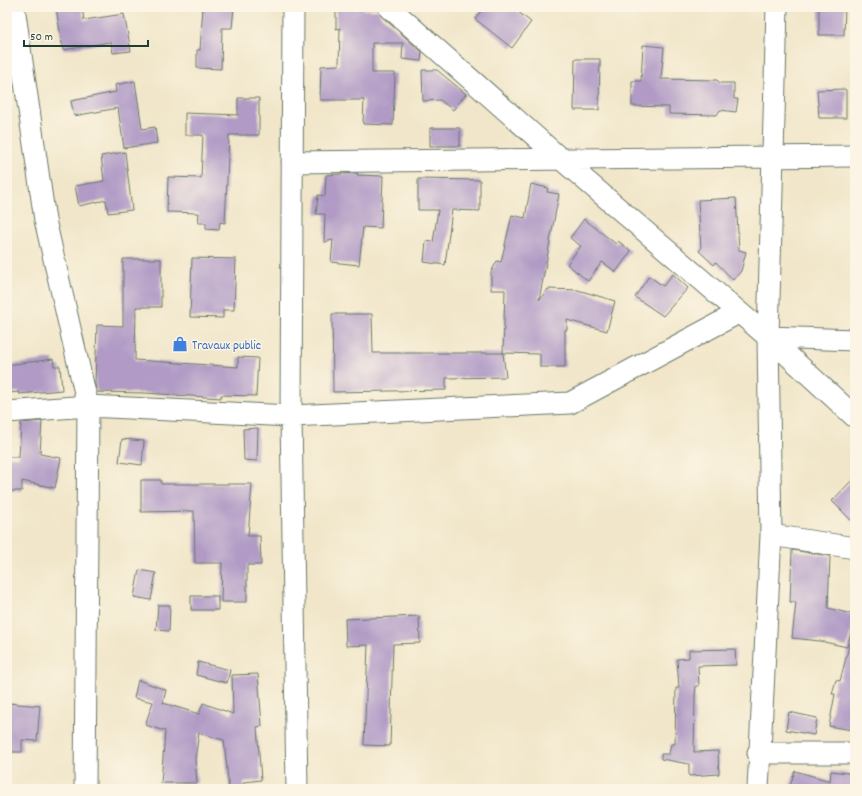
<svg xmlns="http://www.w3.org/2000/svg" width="862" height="796" font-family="Dekko,sans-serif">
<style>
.building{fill:#b19bc6}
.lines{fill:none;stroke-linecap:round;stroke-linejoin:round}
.minor-casing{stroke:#687868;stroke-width:23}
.minor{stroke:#fff;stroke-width:21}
.labels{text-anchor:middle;stroke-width:3;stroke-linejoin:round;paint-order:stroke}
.shop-label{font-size:13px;fill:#366cbe;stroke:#fcf5e5;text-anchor:start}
</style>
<rect width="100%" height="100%" fill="#fcf5e5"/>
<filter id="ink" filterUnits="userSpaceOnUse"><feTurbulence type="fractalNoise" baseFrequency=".025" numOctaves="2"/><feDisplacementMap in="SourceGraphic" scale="8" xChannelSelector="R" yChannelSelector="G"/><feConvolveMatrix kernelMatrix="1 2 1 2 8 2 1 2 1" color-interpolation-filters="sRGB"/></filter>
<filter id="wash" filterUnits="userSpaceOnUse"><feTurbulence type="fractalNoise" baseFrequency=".012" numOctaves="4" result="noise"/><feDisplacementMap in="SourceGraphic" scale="16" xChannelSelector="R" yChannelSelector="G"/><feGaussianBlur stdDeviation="0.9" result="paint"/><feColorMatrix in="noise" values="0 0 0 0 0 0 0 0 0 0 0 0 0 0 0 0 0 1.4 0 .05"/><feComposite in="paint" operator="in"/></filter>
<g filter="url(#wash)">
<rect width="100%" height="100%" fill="#f1e6c9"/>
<g id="blocks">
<!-- building -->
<path class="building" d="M 56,7 L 82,7 L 84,20 L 124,14 L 131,51 L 113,53 L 111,42 L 63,50 Z
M 203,7 L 234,7 L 232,28 L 222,28 L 221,69 L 197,68 L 197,50 L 200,50 Z
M 336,7 L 363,7 L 363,10 L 378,10 L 381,16 L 422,52 L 421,61 L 402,59 L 403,43 L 372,43 L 372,73 L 395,73 L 393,125 L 363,124 L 364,100 L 320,100 L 321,66 L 339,65 L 340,28 L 336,29 Z
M 484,7 L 512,7 L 531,22 L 512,48 L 475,19 Z
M 819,7 L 845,7 L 844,35 L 819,35 Z
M 643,45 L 664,47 L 661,79 L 717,80 L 720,83 L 734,83 L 734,99 L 738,99 L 736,112 L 720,110 L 717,115 L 669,114 L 669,107 L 632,106 L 632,81 L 641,81 Z
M 575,59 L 600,59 L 599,110 L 574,110 Z
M 422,70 L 437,70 L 466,94 L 453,110 L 440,100 L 423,101 Z
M 135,81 L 142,129 L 155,127 L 157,143 L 124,148 L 118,108 L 74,116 L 71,101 L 116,92 L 115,85 Z
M 844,89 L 846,90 L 846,118 L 819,118 L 817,90 Z
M 238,98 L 259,98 L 259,135 L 229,135 L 225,223 L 220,222 L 219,230 L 206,229 L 206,223 L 198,223 L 199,213 L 167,212 L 168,177 L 201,178 L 203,135 L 185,135 L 185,113 L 238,115 Z
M 430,128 L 460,128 L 460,146 L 430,146 Z
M 125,152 L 132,210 L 108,213 L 106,200 L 79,206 L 75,186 L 104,181 L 101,156 Z
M 358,173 L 357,175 L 383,176 L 381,228 L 363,227 L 359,265 L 331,262 L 333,240 L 324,242 L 325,214 L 316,214 L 318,195 L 325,196 L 326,175 Z
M 418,179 L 480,180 L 480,211 L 452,210 L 445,265 L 424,262 L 426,241 L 433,242 L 438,210 L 418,210 Z
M 531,184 L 548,188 L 547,192 L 559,194 L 539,300 L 548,289 L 578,290 L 615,301 L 607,331 L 567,320 L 567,330 L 565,330 L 565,367 L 540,367 L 540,354 L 503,353 L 505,290 L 491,290 L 491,272 L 497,261 L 501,262 L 512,215 L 525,218 Z
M 736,198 L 739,250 L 746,252 L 741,271 L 733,280 L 716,262 L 714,265 L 699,251 L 701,249 L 698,200 Z
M 584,219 L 616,244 L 618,241 L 631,251 L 616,272 L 602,262 L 588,281 L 567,264 L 581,246 L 570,238 Z
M 192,258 L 236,259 L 234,310 L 223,310 L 223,318 L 190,317 Z
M 123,259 L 161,259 L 161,307 L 136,307 L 135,360 L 238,367 L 238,357 L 258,358 L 256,396 L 221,395 L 221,398 L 145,393 L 97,392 L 95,384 L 97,325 L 123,326 Z
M 673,274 L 688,288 L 663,316 L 635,297 L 649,276 L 663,286 Z
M 332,314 L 372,314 L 373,353 L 503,353 L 506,377 L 446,378 L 446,390 L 333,392 Z
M 53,359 L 54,366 L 60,366 L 62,390 L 19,394 L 19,392 L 7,393 L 7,365 Z
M 42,421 L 40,454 L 61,458 L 55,488 L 22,481 L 22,491 L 7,491 L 7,457 L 19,457 L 21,423 Z
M 258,428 L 257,461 L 244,460 L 243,429 Z
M 122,439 L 144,441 L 142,465 L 119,462 Z
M 855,477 L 855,524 L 832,501 Z
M 141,480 L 161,480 L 161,484 L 252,484 L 248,536 L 260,536 L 261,565 L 247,565 L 247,602 L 221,602 L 222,563 L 195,563 L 194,511 L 141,512 Z
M 792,550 L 830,556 L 828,608 L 855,615 L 847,647 L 820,641 L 792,638 L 796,602 L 790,602 Z
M 139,570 L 156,573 L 151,600 L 134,597 Z
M 191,596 L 218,596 L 218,610 L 191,610 Z
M 158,605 L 170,605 L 169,631 L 156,630 Z
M 419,616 L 420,643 L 393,644 L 390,746 L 364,745 L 368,645 L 346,646 L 345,619 Z
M 850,642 L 855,642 L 855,715 L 852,730 L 829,726 L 835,694 L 832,694 L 836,680 L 840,681 Z
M 735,649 L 736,665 L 698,666 L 699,686 L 696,686 L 695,695 L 694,752 L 718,751 L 719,774 L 689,776 L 689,764 L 661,759 L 661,754 L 669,754 L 671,744 L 675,744 L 676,688 L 679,688 L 677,659 L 689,658 L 689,650 Z
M 198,662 L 230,670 L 227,683 L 196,675 Z
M 258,674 L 262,726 L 257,727 L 261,780 L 244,782 L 244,789 L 229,789 L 224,740 L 199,733 L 195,759 L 197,783 L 161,783 L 165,731 L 145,725 L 153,702 L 134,698 L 138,680 L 166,690 L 163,703 L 199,714 L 203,703 L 233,714 L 232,675 Z
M 8,703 L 40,706 L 37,741 L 22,740 L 22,752 L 7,752 Z
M 789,712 L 817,718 L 814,735 L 786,730 Z
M 795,771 L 830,781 L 831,771 L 855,774 L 854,789 L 789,789 Z"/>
</g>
</g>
<g filter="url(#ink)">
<use href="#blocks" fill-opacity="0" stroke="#687868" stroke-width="1"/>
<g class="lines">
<defs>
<path id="minor" d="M 14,7 L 45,220 L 88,406 L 85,789
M 293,7 L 291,416 L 297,789
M 389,7 L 562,160 L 768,337 L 855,417
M 292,162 L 855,156
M 768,337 L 855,340
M 7,412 L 88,406 L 291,416 L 570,403 L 738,313
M 771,535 L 855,548
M 758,753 L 855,753
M 758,789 L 771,535 L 768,337 L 777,7"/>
</defs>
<!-- minor casing -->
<use href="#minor" class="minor-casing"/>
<!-- minor -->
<use href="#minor" class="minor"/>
</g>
</g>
<!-- icons -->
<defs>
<symbol id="shop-bare" viewBox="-9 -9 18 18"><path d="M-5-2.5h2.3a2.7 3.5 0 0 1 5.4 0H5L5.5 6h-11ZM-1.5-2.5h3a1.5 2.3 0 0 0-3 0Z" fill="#3f7fe0" stroke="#fcf5e5" stroke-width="2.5" paint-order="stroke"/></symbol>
</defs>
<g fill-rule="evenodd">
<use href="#shop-bare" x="169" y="333" width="22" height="22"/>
</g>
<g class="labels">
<!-- shop labels -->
<g class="shop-label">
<text x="192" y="349">Travaux public</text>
</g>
</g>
<!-- margin -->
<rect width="862" height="796" fill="none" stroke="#fcf5e5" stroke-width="24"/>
<!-- scale -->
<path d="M24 40v6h124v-6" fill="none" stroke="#1f3d34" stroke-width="2"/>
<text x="30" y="40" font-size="12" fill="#1f3d34" stroke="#fcf5e5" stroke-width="3" paint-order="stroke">50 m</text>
</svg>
